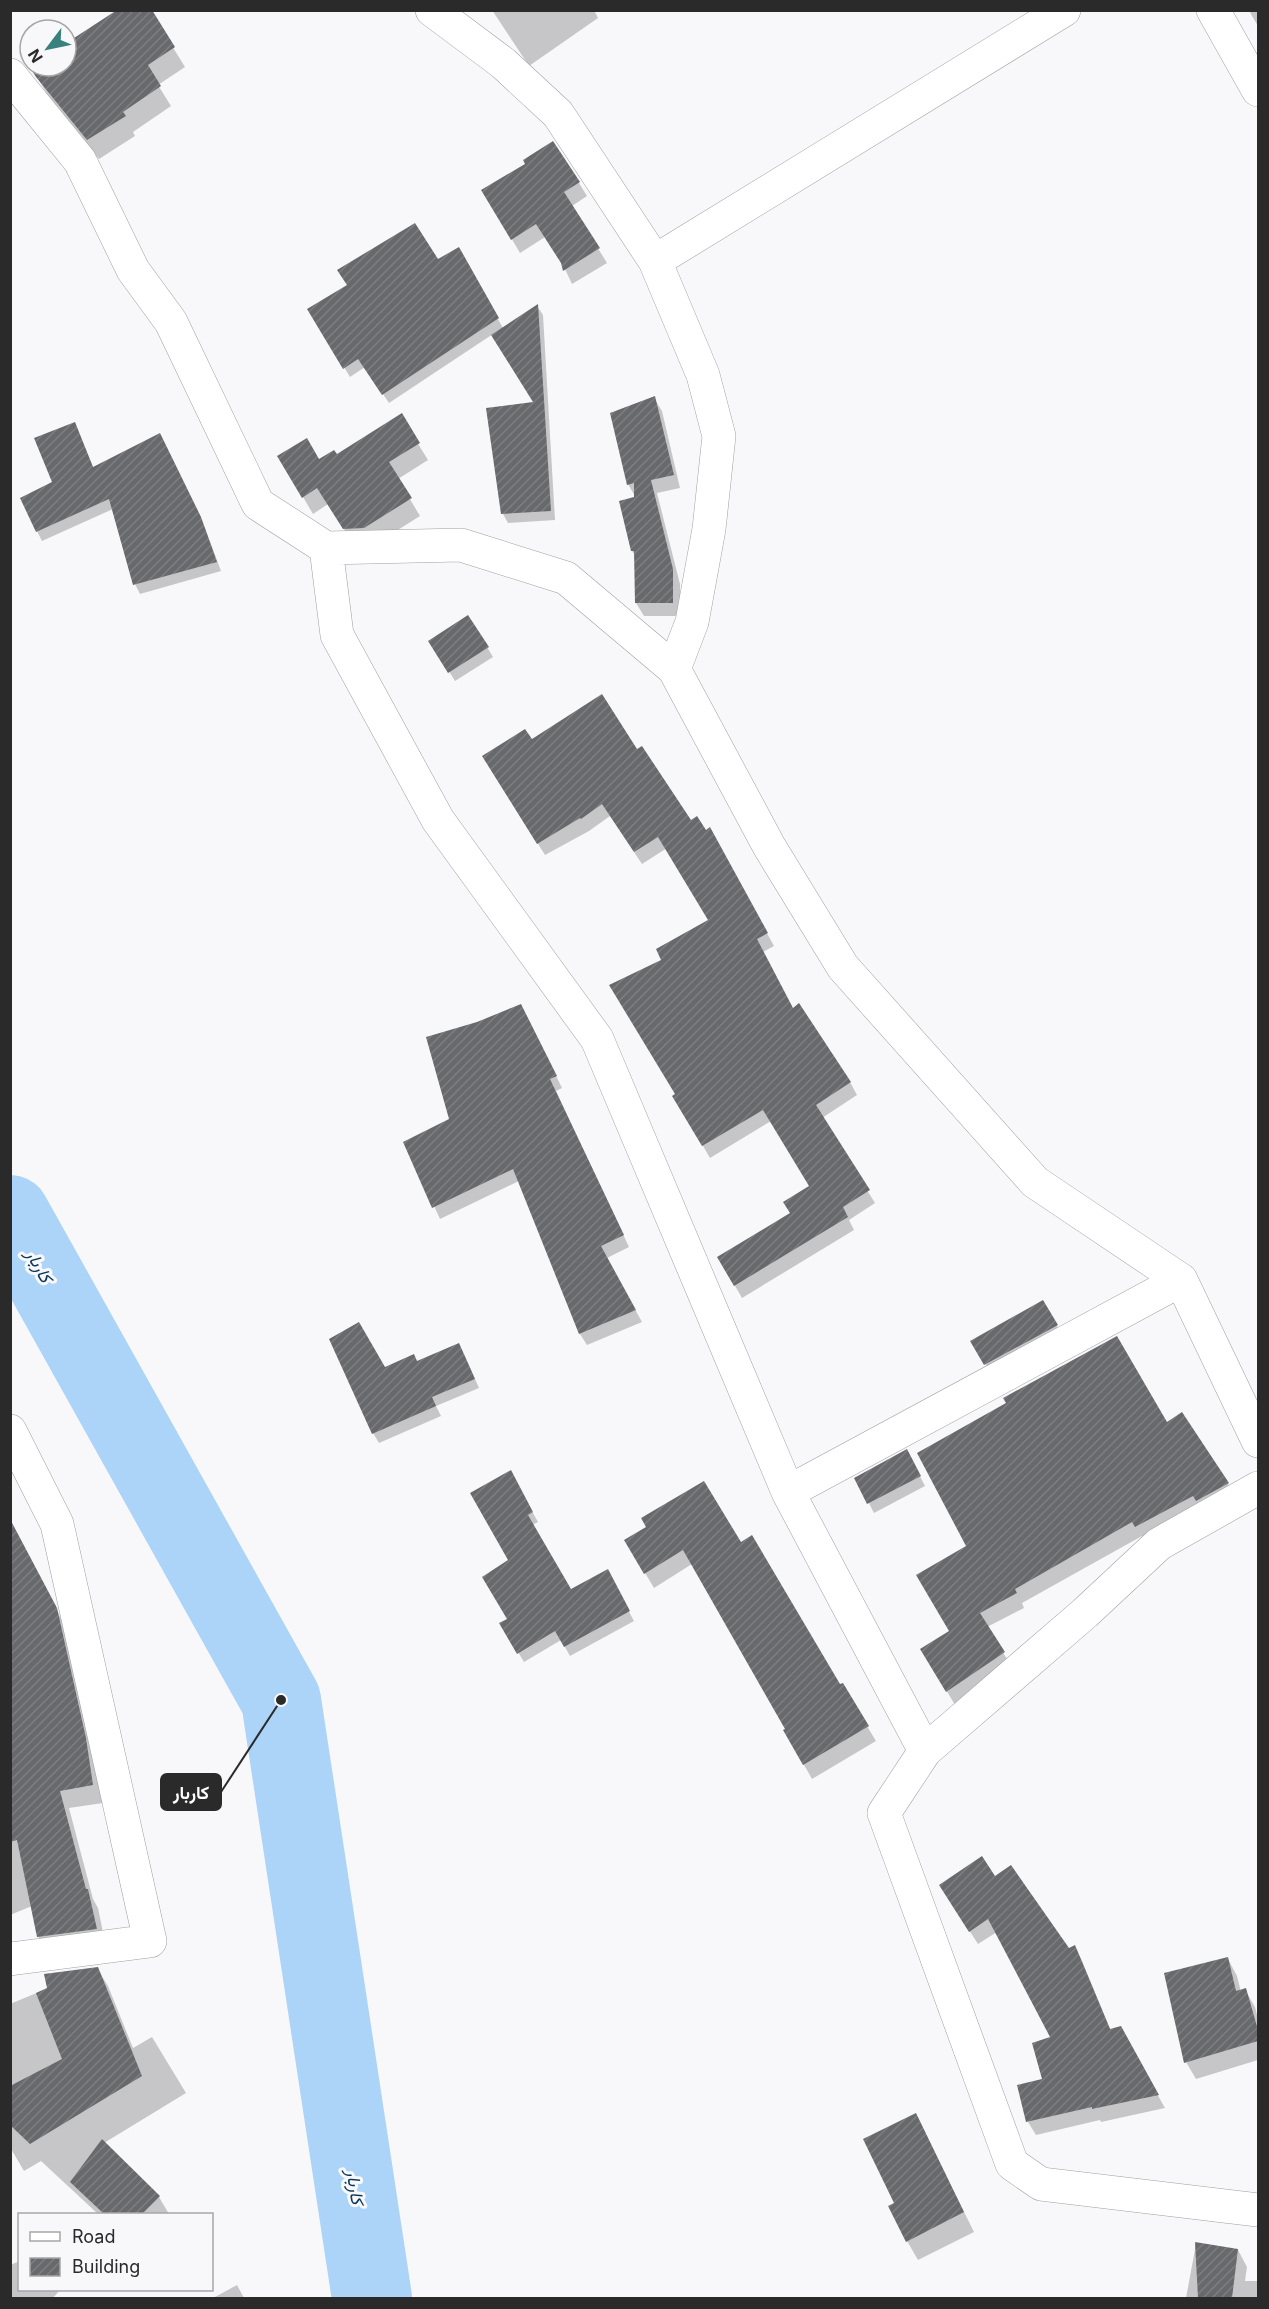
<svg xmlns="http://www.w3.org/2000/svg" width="1269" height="2309" font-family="Inter,Vazirmatn,sans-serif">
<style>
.shadow{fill:#0003}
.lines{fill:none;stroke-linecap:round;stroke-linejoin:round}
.river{stroke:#acd3f8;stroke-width:80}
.building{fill:url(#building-hatch)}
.minor-casing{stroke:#a0a0a3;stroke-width:34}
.minor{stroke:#fff;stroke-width:33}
.labels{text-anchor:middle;stroke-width:6;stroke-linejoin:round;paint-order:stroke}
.water-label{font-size:18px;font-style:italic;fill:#0a3659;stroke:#f8f8fb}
.leader{fill:none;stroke:#2a2a2b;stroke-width:2}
.callout-dot{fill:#2a2a2b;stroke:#f8f8fb;stroke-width:2}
.callout{fill:#2a2a2b;stroke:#2a2a2b;stroke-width:2}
.callout-label{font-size:18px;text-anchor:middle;font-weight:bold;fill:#fff}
</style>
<defs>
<pattern id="building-hatch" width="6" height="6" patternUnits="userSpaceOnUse" patternTransform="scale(1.5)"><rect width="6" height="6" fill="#68696c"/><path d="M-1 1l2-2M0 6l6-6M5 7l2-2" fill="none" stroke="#7e7e81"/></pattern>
</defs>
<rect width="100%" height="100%" fill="#f8f8fb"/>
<!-- shadow -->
<path class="shadow" d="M 150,10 L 185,67 L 158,85 L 171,106 L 133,132 L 135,136 L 99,159 L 49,97 L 23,54 L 30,49 L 30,66 L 66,66 L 66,30 L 59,30 L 65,27 L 74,40 Z
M 492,10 L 594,10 L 598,18 L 529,66 Z
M 1249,10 L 1258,10 L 1258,26 L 1252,16 Z
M 579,183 L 587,196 L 572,206 L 607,263 L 572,284 L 563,265 L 545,237 L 520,253 L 483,190 Z
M 458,249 L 503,328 L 537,306 L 543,315 L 555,520 L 508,523 L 503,514 L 535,403 L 493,334 L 389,403 L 365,367 L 350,377 L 309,309 L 438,261 Z
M 654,398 L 662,411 L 680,488 L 657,493 L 680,584 L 680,616 L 644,616 L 636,603 L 636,557 L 632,551 L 636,498 L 628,484 Z
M 401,416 L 428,460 L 398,479 L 420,516 L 374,545 L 354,545 L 328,504 L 313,514 L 279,456 L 319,461 L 336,456 Z
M 74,424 L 94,469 L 165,445 L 205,528 L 221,571 L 140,594 L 135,584 L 113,509 L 42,541 L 37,531 Z
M 430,641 L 487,647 L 493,657 L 455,681 Z
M 531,741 L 637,751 L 690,822 L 705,832 L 710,829 L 774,946 L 763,952 L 793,1009 L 850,1082 L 857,1095 L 822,1118 L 875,1203 L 849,1220 L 854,1230 L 742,1298 L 719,1258 L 792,1214 L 811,1187 L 771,1121 L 710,1158 L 674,1096 L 677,1095 L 663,961 L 710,921 L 667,848 L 642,864 L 610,816 L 589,831 L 545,855 L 491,769 Z
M 527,1017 L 562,1088 L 556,1091 L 629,1247 L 607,1258 L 642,1322 L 587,1345 L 580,1334 L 519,1181 L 440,1219 L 405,1143 L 451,1120 Z
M 1043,1302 L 1062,1335 L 991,1374 L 972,1341 Z
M 464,1354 L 479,1388 L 436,1406 L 441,1416 L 379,1443 L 373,1433 L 385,1368 Z
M 1166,1424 L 1228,1484 L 1236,1498 L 1145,1541 L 1142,1536 L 1022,1603 L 1024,1608 L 987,1627 L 1012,1667 L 955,1705 L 922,1649 L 951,1632 Z
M 907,1451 L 925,1486 L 874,1513 L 856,1478 Z
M 510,1472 L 538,1522 L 532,1525 L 571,1591 L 607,1571 L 634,1621 L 570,1656 L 561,1640 L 524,1662 L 501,1624 L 509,1619 Z
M 10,1520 L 66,1628 L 103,1803 L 69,1808 L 93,1899 L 98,1908 L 106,1947 L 48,1954 L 38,1936 L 32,1906 L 10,1915 Z
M 626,1541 L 741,1544 L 840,1686 L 842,1685 L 876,1741 L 812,1779 L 785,1731 L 787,1729 L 692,1564 L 654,1588 Z
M 995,1878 L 1069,1950 L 1075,1947 L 1082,1961 L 1111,2031 L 1120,2028 L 1165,2108 L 1101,2122 L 1100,2120 L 1036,2135 L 1028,2122 L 1044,2080 L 1053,2038 L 997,1932 L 978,1944 L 949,1899 Z
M 1228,1959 L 1237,1976 L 1241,1992 L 1245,1990 L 1255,2007 L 1258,2019 L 1258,2060 L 1196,2079 L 1186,2062 Z
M 97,1968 L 108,1986 L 133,2048 L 152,2037 L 186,2093 L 104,2143 L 159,2197 L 169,2214 L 98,2214 L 41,2161 L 24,2171 L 10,2147 L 10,2004 Z
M 916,2115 L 974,2232 L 918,2260 L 907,2241 L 896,2204 Z
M 1196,2244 L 1238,2250 L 1247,2267 L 1245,2281 L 1258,2281 L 1258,2298 L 1186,2298 Z
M 20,2261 L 20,2290 L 60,2290 L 53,2298 L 10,2298 L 10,2265 Z
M 237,2285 L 244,2298 L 213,2298 Z"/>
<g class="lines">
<!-- river -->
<path class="river" d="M 10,1215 L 281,1700 L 372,2298"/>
</g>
<!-- building -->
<path class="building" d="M 117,10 L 152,10 L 175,47 L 148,65 L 161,86 L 123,112 L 126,116 L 87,140 L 36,77 L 21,54 L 30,48 L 30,66 L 66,66 L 66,30 L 57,30 L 65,25 L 74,38 Z
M 553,141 L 580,182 L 564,192 L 600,248 L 563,271 L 561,263 L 536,224 L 511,240 L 481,190 L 525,164 L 523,160 Z
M 415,223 L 438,259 L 459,247 L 499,318 L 382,395 L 358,359 L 343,369 L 307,309 L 347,285 L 337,270 Z
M 538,304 L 551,511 L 501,514 L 486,408 L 533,402 L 491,335 Z
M 655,396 L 674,475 L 651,480 L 673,569 L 673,603 L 635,603 L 634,551 L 631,551 L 619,501 L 634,497 L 634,483 L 627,485 L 610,413 Z
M 402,413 L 420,443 L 389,462 L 412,498 L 364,528 L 343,529 L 317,488 L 302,498 L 277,456 L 307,438 L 319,459 L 334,450 L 337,454 Z
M 75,422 L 93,467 L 160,433 L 201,517 L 217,562 L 133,585 L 109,499 L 36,532 L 20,498 L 52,482 L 34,438 Z
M 468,615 L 489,647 L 448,673 L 428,641 Z
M 602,694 L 637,749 L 642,746 L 691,820 L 697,816 L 706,830 L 710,827 L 768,933 L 757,939 L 793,1008 L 799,1003 L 851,1082 L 816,1105 L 870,1190 L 843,1207 L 848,1217 L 734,1286 L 717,1257 L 790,1213 L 783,1202 L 809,1186 L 763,1110 L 702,1146 L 672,1096 L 675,1094 L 609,985 L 661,960 L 656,949 L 708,920 L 658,837 L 634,852 L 602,804 L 581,819 L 580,818 L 537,844 L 482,756 L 525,729 L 532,739 Z
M 521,1004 L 557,1076 L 550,1079 L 624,1235 L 601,1246 L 636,1310 L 579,1334 L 513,1169 L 432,1208 L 403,1142 L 449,1119 L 426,1037 L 477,1022 Z
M 1043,1300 L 1058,1325 L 984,1365 L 970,1341 Z
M 359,1322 L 385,1367 L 414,1354 L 417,1361 L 459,1343 L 475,1379 L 432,1397 L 436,1406 L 372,1434 L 329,1339 Z
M 1117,1336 L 1167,1422 L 1182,1412 L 1229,1483 L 1196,1501 L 1193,1496 L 1135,1527 L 1132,1522 L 1015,1589 L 1017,1593 L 980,1613 L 1005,1652 L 946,1692 L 920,1649 L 949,1631 L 916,1575 L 966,1546 L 917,1453 L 1006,1403 L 1003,1398 Z
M 907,1449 L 921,1476 L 867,1504 L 854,1478 Z
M 511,1470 L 533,1512 L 528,1515 L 571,1589 L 608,1569 L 630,1611 L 564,1647 L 555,1631 L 517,1654 L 499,1623 L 507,1619 L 482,1577 L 508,1560 L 470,1493 Z
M 704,1481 L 741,1542 L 752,1535 L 840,1684 L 843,1683 L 869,1726 L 803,1765 L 783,1730 L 785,1729 L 683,1550 L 644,1574 L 624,1540 L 646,1527 L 641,1518 Z
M 10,1519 L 57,1608 L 86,1738 L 93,1785 L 60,1791 L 86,1889 L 88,1889 L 97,1929 L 37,1937 L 17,1840 L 10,1842 Z
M 982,1856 L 995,1876 L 1011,1865 L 1069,1948 L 1075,1945 L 1110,2029 L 1121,2026 L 1159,2095 L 1092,2109 L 1092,2107 L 1026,2122 L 1017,2085 L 1042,2079 L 1032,2043 L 1050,2037 L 988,1919 L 969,1932 L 939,1885 Z
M 1228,1957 L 1236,1991 L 1246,1988 L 1258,2030 L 1258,2041 L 1184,2063 L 1164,1973 Z
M 98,1967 L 142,2076 L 30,2144 L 10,2125 L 10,2086 L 62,2059 L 36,1993 L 47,1988 L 44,1974 Z
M 916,2113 L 964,2212 L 906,2242 L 888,2206 L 894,2203 L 863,2139 Z
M 102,2139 L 160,2196 L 142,2214 L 104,2214 L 70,2182 Z
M 1195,2242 L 1238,2249 L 1232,2298 L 1198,2298 Z"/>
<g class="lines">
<defs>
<path id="minor" d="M 432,10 L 503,63 L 558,114 L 655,261 L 703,375 L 719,436 L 709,529 L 692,622 L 674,669
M 1213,10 L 1258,90
M 10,75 L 80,161 L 133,270 L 171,322 L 258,504 L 326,548 L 337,635 L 438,820 L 597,1039 L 788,1492 L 925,1751 L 884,1813 L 1012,2164 L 1041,2184 L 1258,2210
M 655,261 L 1064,10
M 326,548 L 461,545 L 566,578 L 674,669 L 769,846 L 843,967 L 1035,1182 L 1181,1280 L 1258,1441
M 10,1431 L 57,1524 L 150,1941 L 10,1959
M 788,1492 L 1181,1280
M 925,1751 L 1085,1613 L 1159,1544 L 1258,1488"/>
</defs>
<!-- minor casing -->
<use href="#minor" class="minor-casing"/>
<!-- minor -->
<use href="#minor" class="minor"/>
</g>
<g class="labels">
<!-- water labels -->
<g class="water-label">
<text transform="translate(39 1266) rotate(61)" y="6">کاربار</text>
<text transform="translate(355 2187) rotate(81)" y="6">کاربار</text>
</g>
</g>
<!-- callouts -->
<path class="leader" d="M281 1700L221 1792"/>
<circle class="callout-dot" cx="281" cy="1700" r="6"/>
<rect class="callout" x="161" y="1774" width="60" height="36" rx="6"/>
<g class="callout-label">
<text x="191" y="1799">کاربار</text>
</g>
<!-- border -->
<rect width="1269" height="2309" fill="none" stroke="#2a2a2b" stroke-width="24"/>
<!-- legend -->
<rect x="18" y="2213" width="195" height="78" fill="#f8f8fb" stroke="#a6a6a8" stroke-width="1.5"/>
<rect x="30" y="2232" width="30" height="9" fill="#ffffff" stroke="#a6a6a8" stroke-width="1.5"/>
<text x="72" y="2243" font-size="18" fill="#2a2a2b">Road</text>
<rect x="30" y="2258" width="30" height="18" fill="url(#building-hatch)" stroke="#a6a6a8" stroke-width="1.5"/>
<text x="72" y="2273" font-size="18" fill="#2a2a2b">Building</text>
<!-- north arrow -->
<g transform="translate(48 48) rotate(238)"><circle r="28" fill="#f8f8fb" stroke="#a6a6a8" stroke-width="1.5"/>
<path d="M0-4.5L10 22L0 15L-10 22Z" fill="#38817f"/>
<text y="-9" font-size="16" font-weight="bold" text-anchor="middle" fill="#2a2a2b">N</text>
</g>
</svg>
